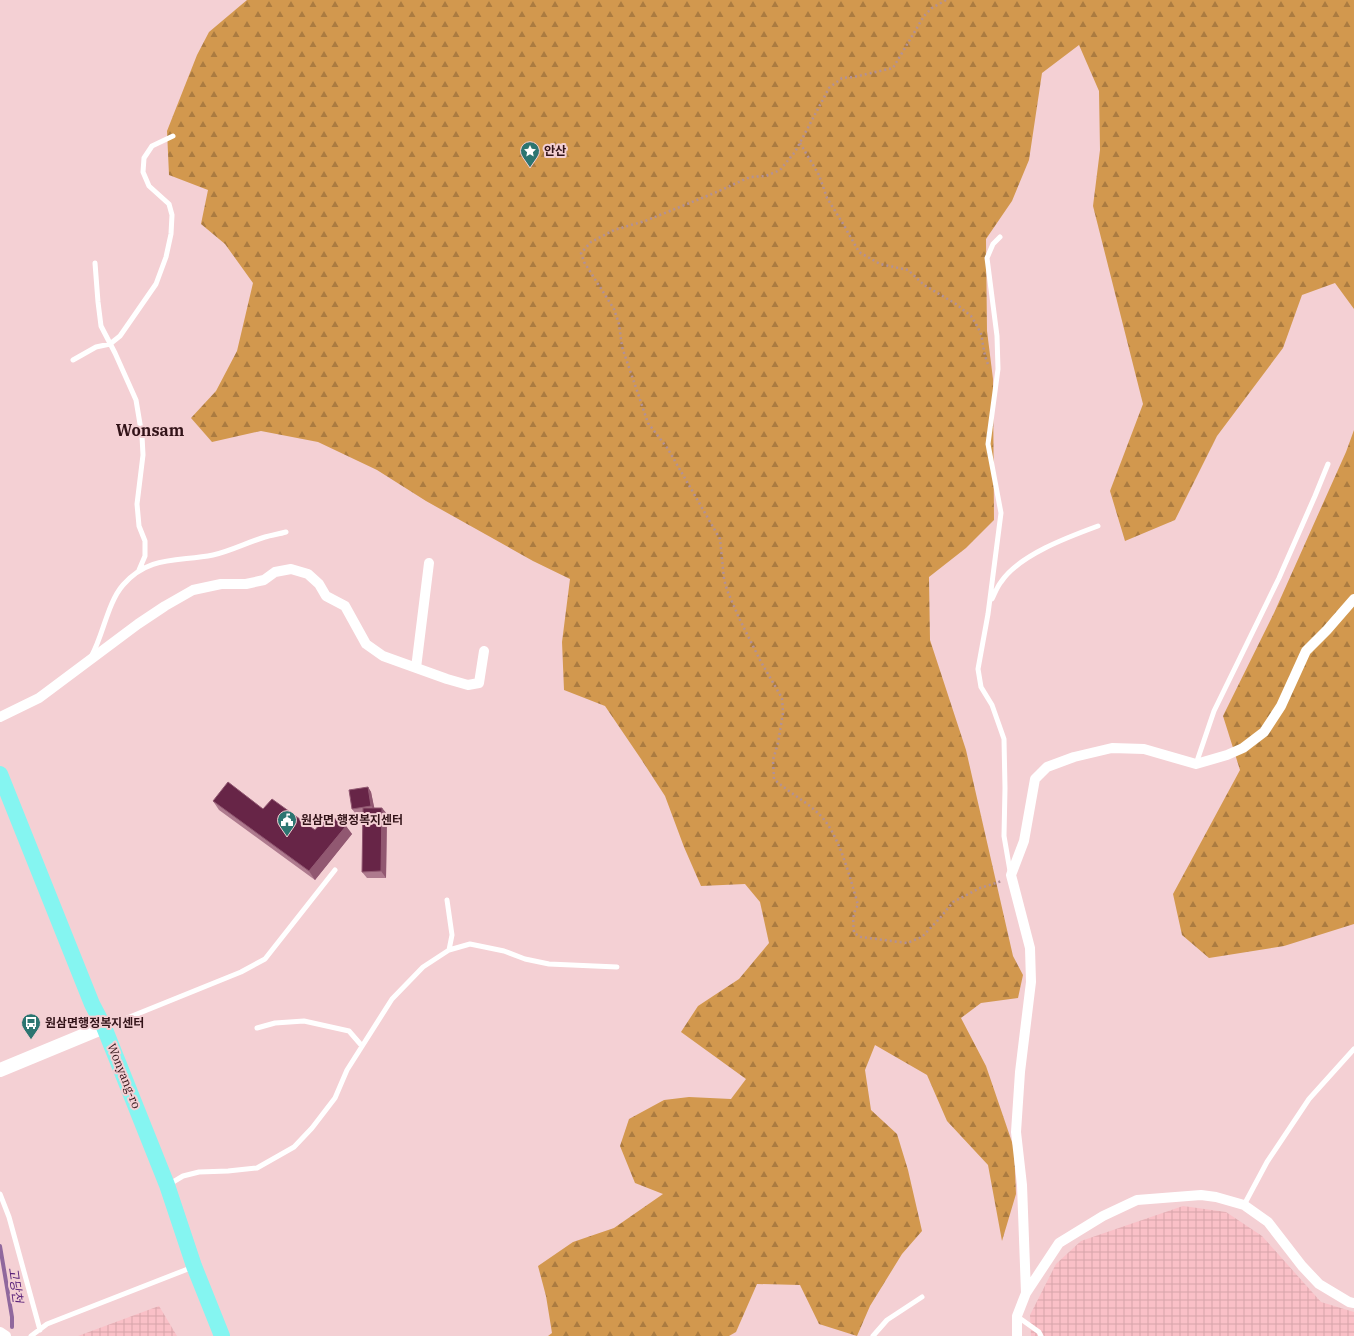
<svg xmlns="http://www.w3.org/2000/svg" width="1354" height="1336" font-family="'IBM Plex Serif','Noto Sans KR',serif">
<style>
.industrial{fill:url(#industrial-grid)}
.forest{fill:url(#forest-firs)}
.lines{fill:none;stroke-linecap:round;stroke-linejoin:round}
.stream{stroke:#90689d;stroke-width:4}
.path{stroke:#b39195;stroke-width:2.5;stroke-dasharray:2 3;stroke-linecap:butt}
.lane{stroke:#fff;stroke-width:5}
.street{stroke:#fff;stroke-width:10}
.secondary{stroke:#fff;stroke-width:14}
.primary{stroke:#85f5f1;stroke-width:16}
.wall{fill:#ae7a8e}
.shaded-wall{fill:#915871}
.building{fill:#672547;stroke:#915871}
.labels{text-anchor:middle;stroke-width:4;stroke-linejoin:round;paint-order:stroke}
.poi-label{font-size:12px;font-weight:bold;fill:#321318;stroke:#f4d0d4;text-anchor:start}
.street-label{font-size:12px;fill:#321318;stroke:#f4d0d4}
.water-label{font-size:13px;font-style:italic;fill:#5a237a;stroke:#f4d0d4}
.district-label{font-size:16px;font-weight:bold;fill:#321318;stroke:#f4d0d4}
</style>
<defs>
<pattern id="industrial-grid" width="8" height="8" patternUnits="userSpaceOnUse"><rect width="8" height="8" fill="#fac0c7"/><path d="M0 4h8M4 0v8" fill="none" stroke="#d7a4aa"/></pattern>
<pattern id="forest-firs" width="22" height="20" patternUnits="userSpaceOnUse"><rect width="22" height="20" fill="#d2984e"/><path d="M5 1l3.5 6h-7zM16 11l3.5 6h-7z" fill="#ab7b40"/></pattern>
</defs>
<rect width="100%" height="100%" fill="#f4d0d4"/>
<!-- industrial -->
<path class="industrial" d="M 1183,1206 L 1226,1212 L 1262,1236 L 1321,1302 L 1354,1312 L 1354,1336 L 1031,1336 L 1030,1315 L 1056,1264 L 1081,1241 Z
M 159,1306 L 177,1336 L 78,1336 Z"/>
<!-- forest -->
<path class="forest" d="M 247,0 L 1354,0 L 1354,309 L 1335,283 L 1302,295 L 1283,348 L 1217,436 L 1175,520 L 1125,541 L 1110,491 L 1143,404 L 1093,206 L 1100,150 L 1099,91 L 1079,45 L 1042,73 L 1029,160 L 1012,201 L 986,239 L 987,331 L 993,379 L 994,520 L 966,548 L 929,577 L 930,640 L 966,750 L 1013,956 L 1023,975 L 1018,998 L 981,1003 L 961,1018 L 986,1066 L 1014,1148 L 1016,1194 L 1002,1241 L 988,1165 L 947,1121 L 927,1075 L 875,1045 L 865,1070 L 871,1110 L 897,1134 L 908,1170 L 922,1231 L 902,1254 L 870,1306 L 857,1336 L 819,1324 L 800,1285 L 757,1284 L 736,1332 L 729,1336 L 548,1336 L 552,1333 L 546,1296 L 538,1266 L 573,1242 L 614,1228 L 663,1194 L 635,1183 L 620,1146 L 629,1119 L 664,1100 L 689,1097 L 731,1099 L 746,1079 L 681,1032 L 698,1006 L 739,979 L 769,943 L 760,902 L 745,884 L 701,886 L 684,847 L 665,796 L 641,759 L 605,706 L 564,690 L 562,642 L 570,579 L 533,561 L 426,501 L 377,470 L 318,442 L 261,431 L 212,442 L 191,418 L 216,391 L 237,351 L 253,283 L 225,244 L 201,224 L 208,190 L 169,175 L 167,131 L 197,55 L 209,32 Z
M 1354,430 L 1354,924 L 1284,946 L 1209,958 L 1182,935 L 1173,894 L 1240,770 L 1223,716 L 1274,613 L 1346,452 Z"/>
<g class="lines">
<!-- stream -->
<path class="stream" d="M 0,1246 L 12,1317 L 12,1327"/>
<!-- path -->
<path class="path" d="M 946,0 L 932,8 L 924,16 L 893,68 L 854,77 L 842,78 L 829,88 L 795,152 L 780,170 L 766,176 L 750,177 L 712,194 L 645,221 L 614,230 L 591,242 L 581,253 L 584,262 L 614,309 L 619,324 L 622,347 L 648,423 L 668,449 L 720,539 L 724,579 L 727,590 L 739,618 L 761,662 L 782,698 L 783,713 L 778,743 L 773,760 L 774,779 C 788,792 804,800 818,813 C 839,832 850,878 858,905 C 852,914 853,922 854,933 L 861,937 L 907,943 L 922,937 L 940,918 L 953,902 L 980,888 L 1002,881
M 800,143 L 819,175 L 827,198 L 842,222 L 859,252 L 880,264 L 908,270 L 924,285 L 956,304 L 971,316 L 976,324 L 981,334 L 985,356 L 989,367"/>
<!-- lane -->
<path class="lane" d="M 1000,237 L 993,244 L 987,258 L 997,336 L 998,369 L 988,444 L 1001,513 L 988,614 L 978,669 L 981,687 L 992,705 L 1004,739 L 1005,788 L 1004,836 L 1010,871
M 95,263 L 98,302 L 101,326 L 115,353 L 136,400 L 142,436 L 143,455 L 137,504 L 139,526 L 145,541 L 145,556 L 139,570
M 73,360 L 96,347 L 110,344 L 120,336 L 156,284 L 166,257 L 171,234 L 172,215 L 169,204 L 149,186 L 143,172 L 144,158 L 152,146 L 173,136
M 992,599 C 995,593 997,587 1001,582 C 1019,555 1068,537 1098,526
M 92,655 C 103,635 108,602 123,585 C 149,555 178,562 213,555 C 231,551 248,542 265,537 C 272,535 279,534 286,532
M 1196,764 L 1214,711 L 1279,578 L 1315,496 L 1328,464
M 447,900 L 452,935 L 449,950
M 105,1027 L 241,972 L 265,959 L 335,870
M 257,1028 L 275,1023 L 304,1021 L 349,1031 L 362,1046
M 168,1185 L 183,1176 L 199,1172 L 228,1171 L 257,1168 L 294,1147 L 312,1128 L 335,1098 L 347,1070 L 392,999 L 423,967 L 449,950 L 470,944 L 504,951 L 525,959 L 549,964 L 617,967
M 0,1194 L 9,1217 L 40,1330
M 1244,1205 L 1267,1162 L 1309,1099 L 1354,1049
M 1018,1317 L 1039,1332 L 1041,1336
M 31,1336 L 47,1324 L 193,1267
M 873,1336 L 887,1320 L 922,1297"/>
<!-- street -->
<path class="street" d="M 416,668 L 429,563
M 0,717 L 39,698 L 138,624 L 165,606 L 193,590 L 221,584 L 246,584 L 264,580 L 275,572 L 291,569 L 308,574 L 319,584 L 326,596 L 345,606 L 366,644 L 383,656 L 447,679 L 468,685 L 479,683 L 484,651
M 1026,1293 L 1022,1185 L 1016,1132 L 1020,1072 L 1031,982 L 1030,948 L 1011,875 L 1024,841 L 1035,779 L 1047,767 L 1074,757 L 1112,748 L 1144,749 L 1196,764 L 1227,755 L 1243,748 L 1264,732 L 1281,706 L 1306,651 L 1327,630 L 1354,599
M 0,1332 L 6,1336
M 1017,1336 L 1017,1316 L 1026,1293 L 1059,1243 L 1103,1216 L 1137,1200 L 1201,1195 L 1216,1197 L 1244,1205 L 1268,1222 L 1302,1266 L 1319,1284 L 1349,1302 L 1354,1303"/>
<!-- secondary -->
<path class="secondary" d="M 0,1070 L 104,1027"/>
<!-- primary -->
<path class="primary" d="M 0,774 L 92,1004 L 104,1027 L 167,1185 L 194,1266 L 222,1336"/>
</g>
<!-- wall -->
<path class="wall" d="M 368,787 L 371,792 L 374,808 L 382,808 L 387,814 L 386,878 L 367,878 L 362,872 L 363,812 L 355,813 L 352,809 Z
M 213,801 L 263,809 L 315,830 L 346,826 L 352,834 L 315,880 L 219,810 Z"/>
<!-- shaded-wall -->
<path class="shaded-wall" d="M 368,787 L 371,792 L 375,811 L 371,806 Z
M 382,808 L 387,814 L 386,878 L 381,871 Z
M 346,826 L 352,834 L 315,880 L 309,871 Z"/>
<!-- building -->
<path class="building" d="M 228,782 L 263,809 L 272,799 L 315,830 L 328,814 L 346,826 L 309,871 L 213,801 Z
M 368,787 L 371,806 L 352,809 L 349,790 Z
M 363,808 L 382,808 L 381,871 L 362,872 Z"/>
<!-- icons -->
<defs>
<symbol id="sight-pin" viewBox="-11 -11 22 30"><path d="M0 17L-7.5 6A9.5 9.5 0 1 1 7.5 6Z" fill="#2c7571" stroke="#f4d0d4"/><path d="M0-6L1.8-2.2L6-1.7L2.9 1.2L3.7 5.4L0 3.3L-3.7 5.4L-2.9 1.2L-6-1.7L-1.8-2.2Z" fill="#fff"/></symbol>
<symbol id="civic-pin" viewBox="-11 -11 22 30"><path d="M0 17L-7.5 6A9.5 9.5 0 1 1 7.5 6Z" fill="#2c7571" stroke="#f4d0d4"/><path d="M-.6-6.5H3V-4.5H.6V-3L4-1V1h2V6H-6V1h2V-1L-.6-3ZM-1.2 2.5V6h2.4V2.5Z" fill="#fff"/></symbol>
<symbol id="bus-pin" viewBox="-11 -11 22 30"><path d="M0 17L-7.5 6A9.5 9.5 0 1 1 7.5 6Z" fill="#2c7571" stroke="#f4d0d4"/><path d="M-5-6H5V4H4V6H2V4H-2V6H-4V4H-5ZM-3.5-4V0h7V-4ZM-3.5 1.2v1.5H-2V1.2ZM2 1.2v1.5H3.5V1.2Z" fill="#fff"/></symbol>
</defs>
<g fill-rule="evenodd">
<use href="#sight-pin" x="519" y="140" width="22" height="30"/>
<use href="#civic-pin" x="276" y="809" width="22" height="30"/>
<use href="#bus-pin" x="20" y="1012" width="22" height="30"/>
</g>
<g class="labels">
<!-- poi labels -->
<g class="poi-label">
<text x="544" y="155">안산</text>
<text x="301" y="824">원삼면 행정복지센터</text>
<text x="45" y="1027">원삼면행정복지센터</text>
</g>
<!-- street labels -->
<g class="street-label">
<text transform="translate(124 1076) rotate(68)" y="4">Wonyang-ro</text>
</g>
<!-- water labels -->
<g class="water-label">
<text transform="translate(16 1285) rotate(82)" y="5">고당천</text>
</g>
<!-- district labels -->
<g class="district-label">
<text x="150" y="436">Wonsam</text>
</g>
</g>
</svg>
